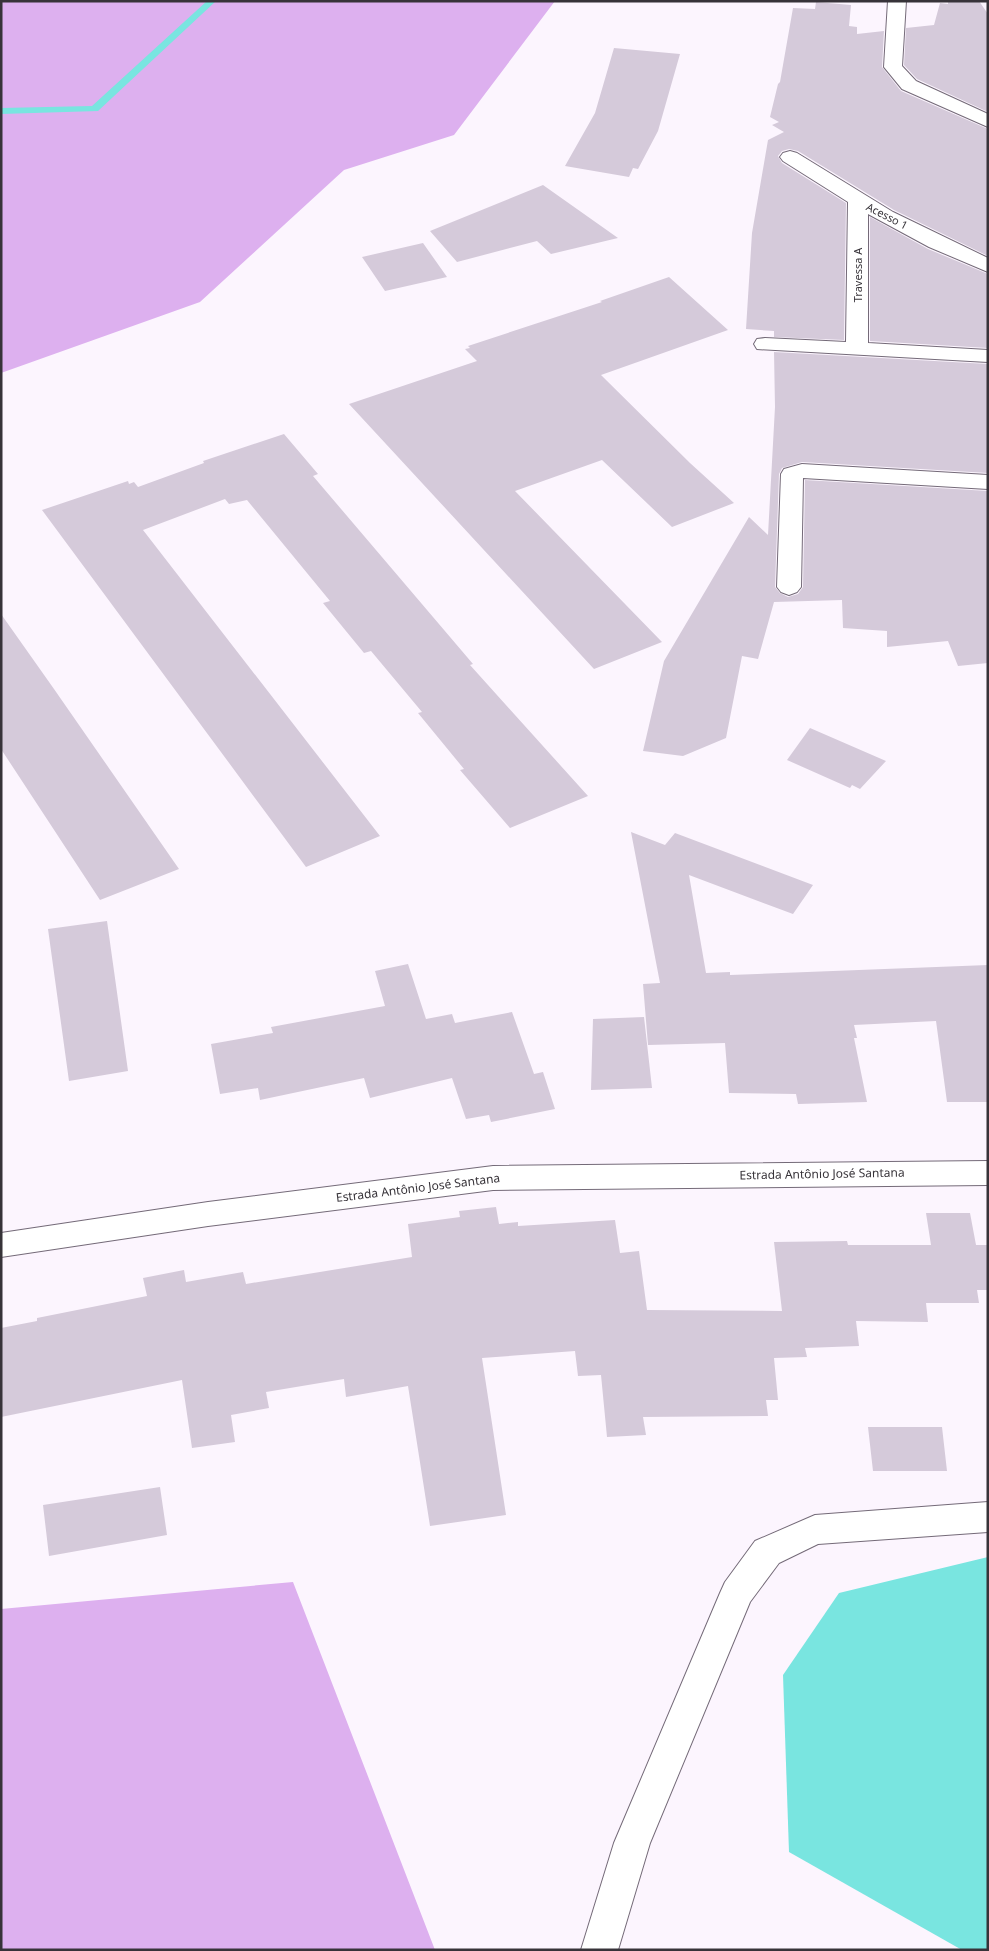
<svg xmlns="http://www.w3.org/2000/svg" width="989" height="1951" font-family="'Noto Sans',sans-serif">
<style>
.forest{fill:#ddb0ef}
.water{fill:#79e5e0}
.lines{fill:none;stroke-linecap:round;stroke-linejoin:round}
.stream{fill:#79e5e0;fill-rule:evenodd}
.building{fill:#d5cada}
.street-casing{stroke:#746a78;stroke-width:2}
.street{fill:#fff;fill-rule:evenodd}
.labels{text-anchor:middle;stroke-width:4.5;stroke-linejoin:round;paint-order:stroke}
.far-street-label{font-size:11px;fill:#373339;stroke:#fff}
.street-label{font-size:12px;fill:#373339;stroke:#fff}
</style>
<rect width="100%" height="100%" fill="#fcf5fe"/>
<!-- forest -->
<path class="forest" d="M 1,1 L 555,1 L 454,135 L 344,170 L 200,302 L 1,373 Z
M 293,1582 L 435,1950 L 1,1950 L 1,1609 Z"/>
<!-- water -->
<path class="water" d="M 988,1557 L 988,1950 L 962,1950 L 789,1852 L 783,1675 L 839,1593 Z"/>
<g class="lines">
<!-- stream -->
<path class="stream" d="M 207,1 L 216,1 L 98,111 L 1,114 L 1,108 L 92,106 Z"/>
</g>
<!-- building -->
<path class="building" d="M 948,1 L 979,1 L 988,14 L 988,112 L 917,79 L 904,65 L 906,28 L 934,25 L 940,3 L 948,4 Z
M 816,2 L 851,5 L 849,26 L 857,27 L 857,34 L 884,31 L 882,67 L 901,91 L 988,129 L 988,256 L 894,210 L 798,151 L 789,149 L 782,151 L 778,156 L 782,163 L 846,203 L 844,340 L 774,337 L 774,331 L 746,329 L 752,233 L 768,140 L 784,132 L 772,125 L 779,122 L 770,117 L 778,84 L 780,82 L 793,8 L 815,9 Z
M 614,48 L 680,54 L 658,131 L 638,169 L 633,168 L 629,177 L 565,166 L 595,113 Z
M 543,185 L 618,238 L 551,254 L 537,241 L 457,262 L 430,231 Z
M 870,217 L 928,249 L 988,274 L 988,348 L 870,341 Z
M 423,243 L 447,277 L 385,291 L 362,257 Z
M 669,277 L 728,330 L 601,375 L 690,463 L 734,503 L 672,527 L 602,460 L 515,491 L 662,642 L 594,669 L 349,404 L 477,361 L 465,349 L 470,348 L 468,346 L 602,302 L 600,301 Z
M 774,352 L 988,364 L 988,473 L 802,462 L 782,468 L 779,474 L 775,587 L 780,593 L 788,597 L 798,594 L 803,587 L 805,480 L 988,491 L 988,663 L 958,666 L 948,641 L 887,647 L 887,631 L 843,628 L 842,600 L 774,602 L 758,659 L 742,656 L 726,738 L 683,756 L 643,751 L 664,661 L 749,517 L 768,535 L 775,407 Z
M 284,434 L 318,474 L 313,476 L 473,664 L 470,665 L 588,796 L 510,828 L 460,770 L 464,769 L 418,713 L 422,712 L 371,651 L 364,653 L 323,603 L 330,601 L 247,500 L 229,504 L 225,499 L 143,530 L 380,836 L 306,867 L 42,510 L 128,481 L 129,484 L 134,482 L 138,487 L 204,463 L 203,461 Z
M 1,614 L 54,689 L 179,869 L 100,900 L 1,749 Z
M 810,728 L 886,761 L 860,789 L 852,785 L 850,788 L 787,760 Z
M 631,832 L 665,845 L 675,833 L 813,885 L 793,914 L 689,875 L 706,973 L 730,972 L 730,975 L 988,965 L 988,1102 L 947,1102 L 936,1021 L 854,1025 L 857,1038 L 854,1038 L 867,1102 L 798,1104 L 796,1094 L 729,1093 L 725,1043 L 648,1045 L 643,984 L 660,983 Z
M 107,921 L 128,1071 L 69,1081 L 48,929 Z
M 408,964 L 426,1019 L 452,1014 L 455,1023 L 512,1012 L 534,1074 L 543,1072 L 555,1109 L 491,1122 L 489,1115 L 466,1119 L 452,1078 L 370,1098 L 364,1078 L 260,1100 L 258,1088 L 220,1094 L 211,1044 L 273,1033 L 271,1027 L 385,1006 L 375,971 Z
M 644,1017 L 652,1088 L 591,1090 L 593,1019 Z
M 496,1207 L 499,1224 L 518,1222 L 518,1226 L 615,1220 L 620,1253 L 639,1251 L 647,1310 L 782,1311 L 774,1242 L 847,1241 L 848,1245 L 931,1245 L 926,1213 L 970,1213 L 976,1245 L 988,1245 L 988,1290 L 977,1290 L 979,1303 L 926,1303 L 928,1322 L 856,1321 L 859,1346 L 805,1348 L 807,1357 L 774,1358 L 778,1400 L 766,1400 L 768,1416 L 643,1417 L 646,1435 L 607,1437 L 601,1375 L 578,1376 L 575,1351 L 482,1358 L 506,1515 L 430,1526 L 408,1386 L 346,1397 L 344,1379 L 266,1392 L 269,1408 L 231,1415 L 235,1442 L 192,1448 L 182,1380 L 1,1417 L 1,1328 L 37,1321 L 37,1318 L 147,1296 L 143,1278 L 184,1270 L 186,1282 L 243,1272 L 246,1284 L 412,1257 L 408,1224 L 460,1217 L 459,1211 Z
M 868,1427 L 942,1427 L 947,1471 L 873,1471 Z
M 160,1487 L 167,1535 L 49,1556 L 43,1505 Z"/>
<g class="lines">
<defs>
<path id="street" d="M 888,1 L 906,1 L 902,66 L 916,81 L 988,114 L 988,127 L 902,89 L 884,67 Z
M 790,151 L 797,153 L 893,212 L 988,258 L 988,272 L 929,247 L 868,214 L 868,343 L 988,350 L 988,362 L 757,349 L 754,344 L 757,339 L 765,338 L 846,342 L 848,202 L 783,161 L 780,157 L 783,153 Z
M 802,464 L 988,475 L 988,489 L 803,478 L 801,587 L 797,592 L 789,595 L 781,592 L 777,587 L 781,474 L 784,469 Z
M 988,1161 L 988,1185 L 493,1190 L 208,1226 L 1,1257 L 1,1233 L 208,1202 L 493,1166 Z
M 988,1502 L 988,1532 L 818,1544 L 779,1563 L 750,1602 L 650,1843 L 618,1950 L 581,1950 L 614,1843 L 720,1593 L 725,1582 L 755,1541 L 815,1515 Z"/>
</defs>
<!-- street casing -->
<use href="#street" class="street-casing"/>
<!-- street -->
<use href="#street" class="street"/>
</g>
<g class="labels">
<!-- far-street labels -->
<g class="far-street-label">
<text transform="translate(887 216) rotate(27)" y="4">Acesso 1</text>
<text transform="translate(858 275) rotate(-90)" y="4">Travessa A</text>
</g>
<!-- street labels -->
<g class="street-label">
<text transform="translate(822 1174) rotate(-1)" y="4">Estrada Antônio José Santana</text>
<text transform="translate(418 1188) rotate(-7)" y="4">Estrada Antônio José Santana</text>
</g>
</g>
<!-- border -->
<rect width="989" height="1951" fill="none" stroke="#373339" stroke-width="5"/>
</svg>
